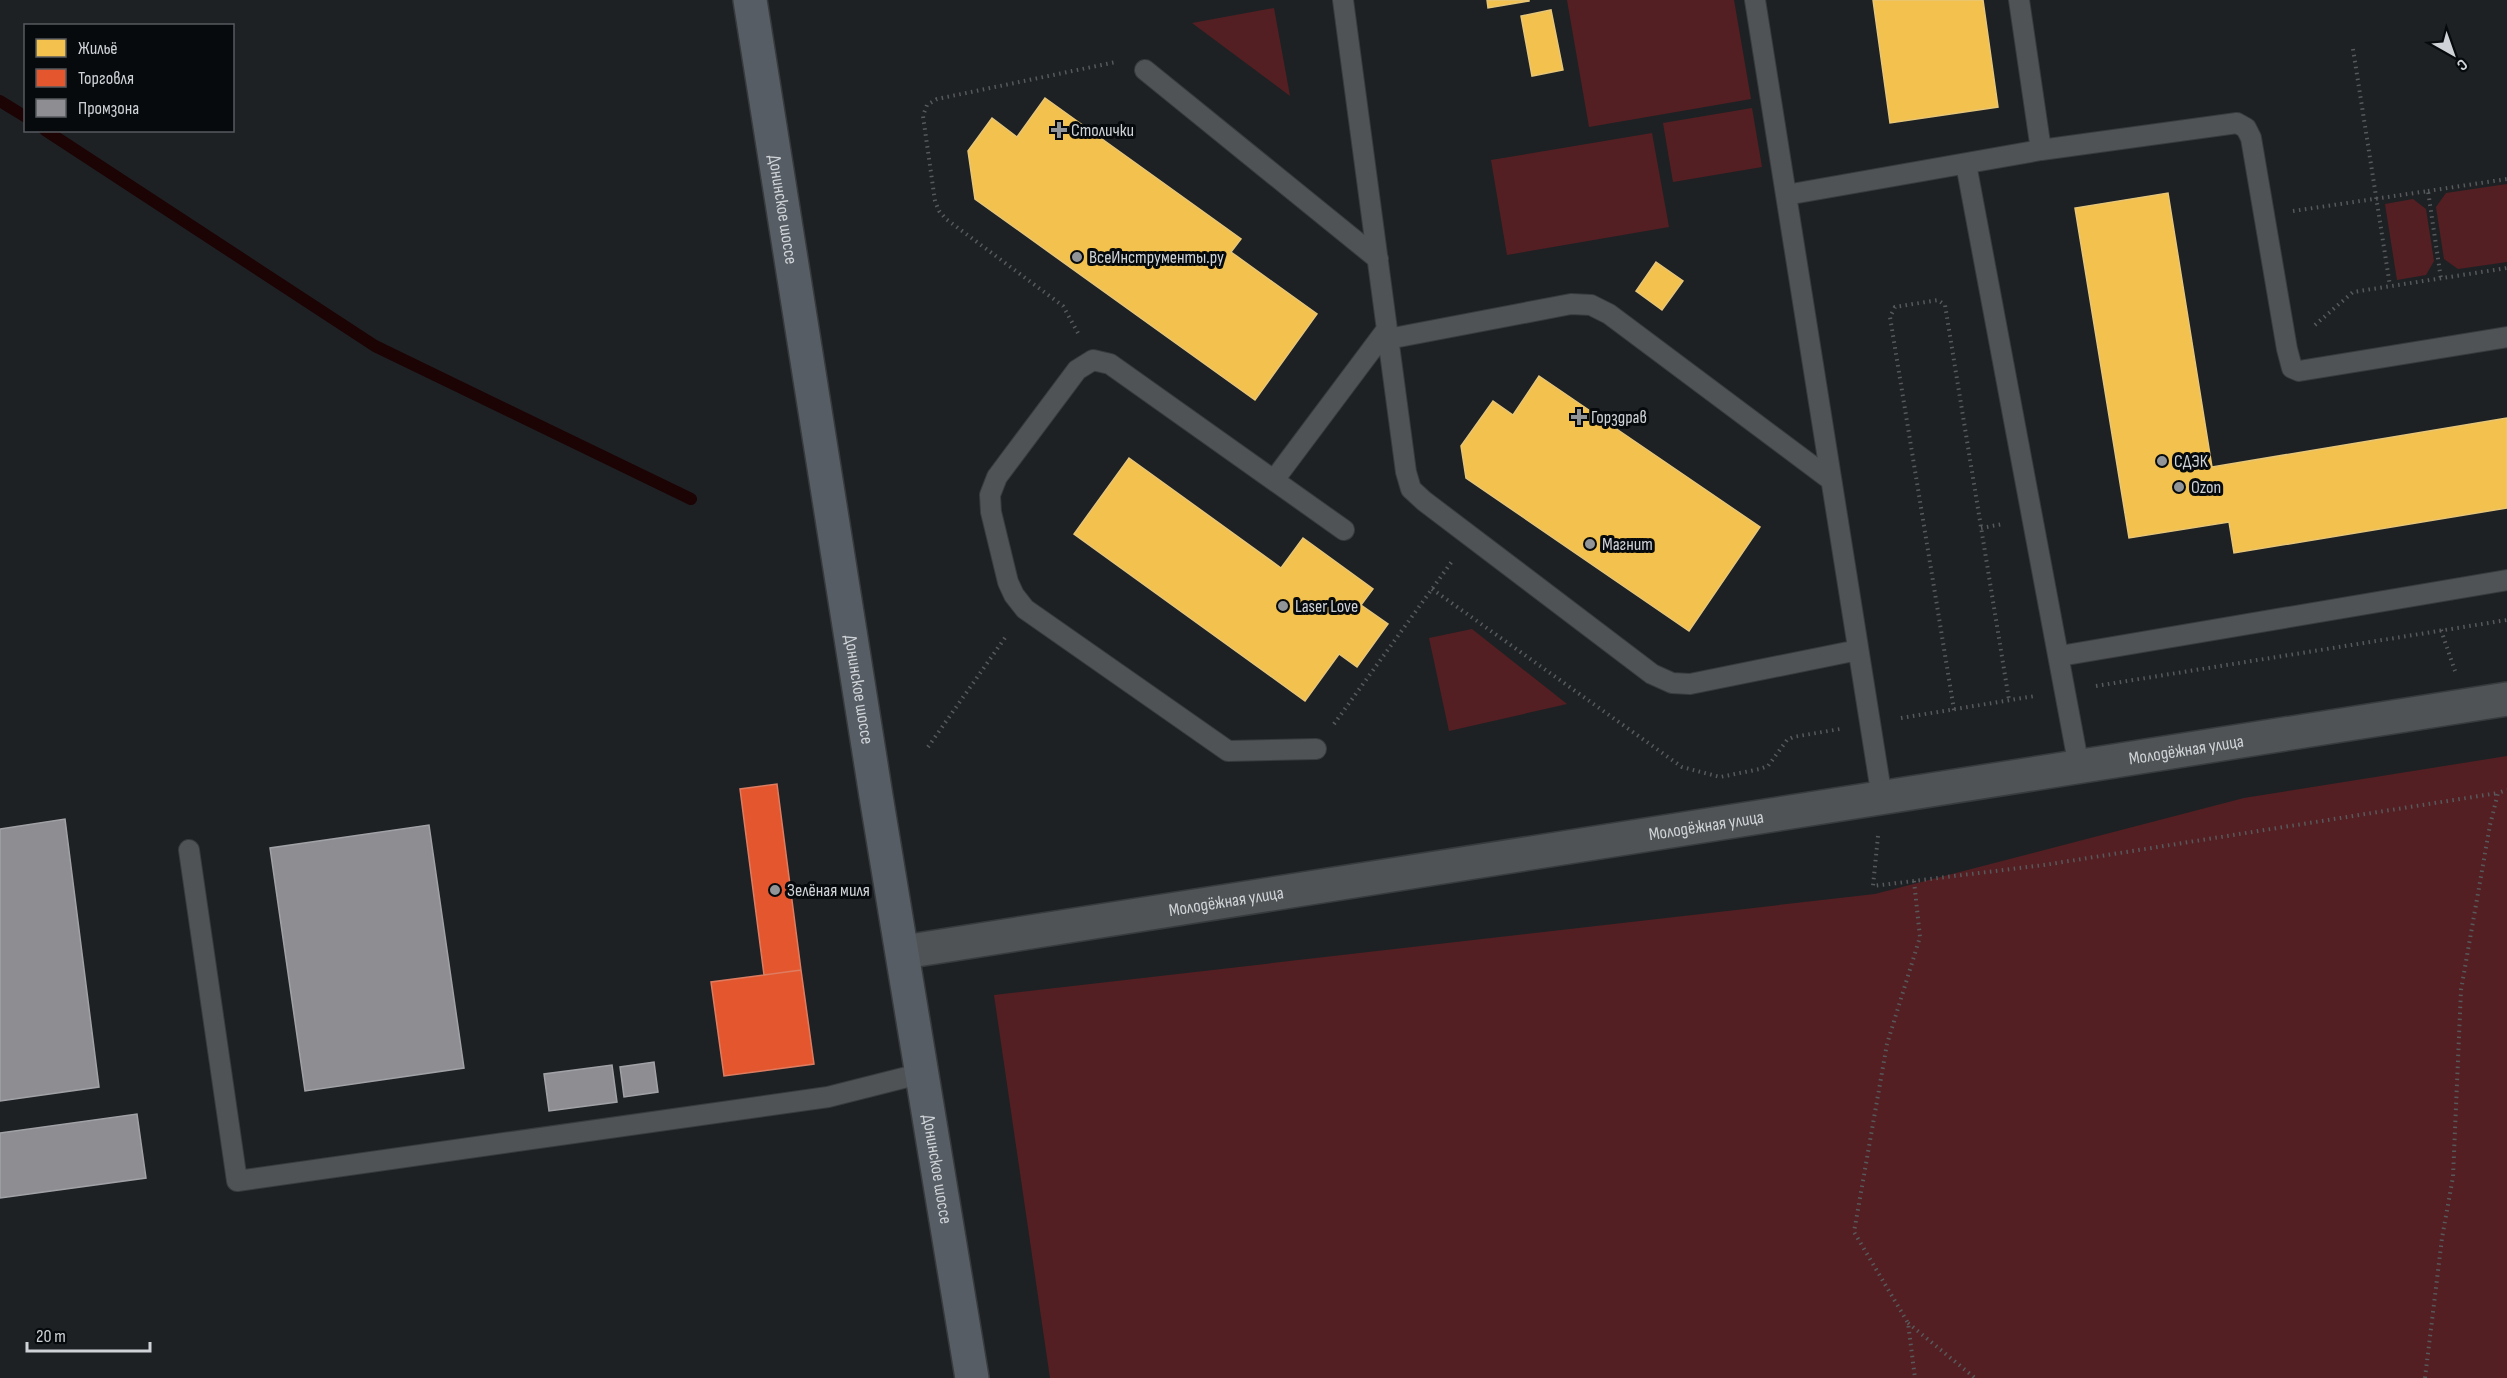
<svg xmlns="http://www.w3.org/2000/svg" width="2507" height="1378" font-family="'Sofia Sans Condensed',sans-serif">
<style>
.green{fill:#541f22}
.homes{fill:#f2c14e;stroke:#e8c677;stroke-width:1.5}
.shops{fill:#e4572e;stroke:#de7c61;stroke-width:1.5}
.industry{fill:#8d8d92;stroke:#a1a2a7;stroke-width:1.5}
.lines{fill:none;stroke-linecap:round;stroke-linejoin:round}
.stream{stroke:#1c0304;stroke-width:12}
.lane-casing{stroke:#383b3d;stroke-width:22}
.street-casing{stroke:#383b3d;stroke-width:36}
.primary-casing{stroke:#383b3d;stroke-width:36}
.path{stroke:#57595c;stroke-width:4;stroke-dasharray:1.5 4.5;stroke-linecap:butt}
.lane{stroke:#505355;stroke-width:20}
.street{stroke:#505355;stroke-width:33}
.primary{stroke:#565d65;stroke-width:33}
.poi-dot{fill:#919598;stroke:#070a0d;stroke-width:2}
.labels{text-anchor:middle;stroke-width:6;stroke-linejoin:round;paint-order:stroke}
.poi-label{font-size:18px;fill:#cfd3d7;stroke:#070a0d;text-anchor:start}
.street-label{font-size:18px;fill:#cfd3d7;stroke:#070a0d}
</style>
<rect width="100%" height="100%" fill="#1e2124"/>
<!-- green -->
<path class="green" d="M 1567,0 L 1734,0 L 1751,99 L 1589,127 Z
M 1274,8 L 1290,96 L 1192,23 Z
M 1752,108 L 1762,167 L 1673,182 L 1663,123 Z
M 1652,133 L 1669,227 L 1507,255 L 1491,160 Z
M 2507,184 L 2507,262 L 2458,269 L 2444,259 L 2436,207 L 2446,193 Z
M 2413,199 L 2426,209 L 2434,261 L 2426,275 L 2397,280 L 2385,204 Z
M 1472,629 L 1567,704 L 1449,731 L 1429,638 Z
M 2507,756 L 2507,1378 L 1050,1378 L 994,995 L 1875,894 L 2244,798 Z"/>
<!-- homes -->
<path class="homes" d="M 1487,0 L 1529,0 L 1529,1 L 1488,8 Z
M 1873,0 L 1983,0 L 1998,107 L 1890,123 Z
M 1551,10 L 1563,70 L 1532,76 L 1521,16 Z
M 1045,98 L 1241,239 L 1231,252 L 1317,314 L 1255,400 L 975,199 L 968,151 L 992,118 L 1017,137 Z
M 2168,193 L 2212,467 L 2507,418 L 2507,508 L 2234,553 L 2229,522 L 2129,538 L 2075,208 Z
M 1656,262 L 1683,281 L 1662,310 L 1636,291 Z
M 1539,376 L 1760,527 L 1689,631 L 1466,478 L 1461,446 L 1493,401 L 1513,415 Z
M 1129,458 L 1281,568 L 1303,538 L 1373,589 L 1361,605 L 1388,624 L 1357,667 L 1339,654 L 1305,701 L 1074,534 Z"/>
<!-- shops -->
<path class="shops" d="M 777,784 L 801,970 L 764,975 L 740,789 Z
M 801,970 L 814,1064 L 724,1076 L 711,982 Z"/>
<!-- industry -->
<path class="industry" d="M 65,819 L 99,1087 L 0,1101 L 0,829 Z
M 429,825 L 464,1068 L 305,1091 L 270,848 Z
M 654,1062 L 658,1092 L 624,1097 L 620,1067 Z
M 612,1065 L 617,1102 L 549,1111 L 544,1074 Z
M 137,1114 L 146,1178 L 0,1198 L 0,1133 Z"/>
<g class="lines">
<!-- stream -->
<path class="stream" d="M 0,101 L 26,117
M 45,130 L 375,346 L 691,499"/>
<defs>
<path id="lane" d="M 1343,0 L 1406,472 L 1411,489 L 1424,501 L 1652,674 L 1672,683 L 1690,684 L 1858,650
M 1755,0 L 1786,195 L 2041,150 L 2237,123 L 2246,128 L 2251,138 L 2287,349 L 2292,368 L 2299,371 L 2507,337
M 2019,0 L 2041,150
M 1145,70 L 1378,259
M 1966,164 L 2079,767
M 1786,195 L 1882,798
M 1388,339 L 1571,304 L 1591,305 L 1609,314 L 1831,480
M 1274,480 L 1387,329
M 2060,656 L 2507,580
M 1316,749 L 1228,751 L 1025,609 L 1014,595 L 1008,582 L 991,512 L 990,495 L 997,477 L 1077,370 L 1093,360 L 1110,364 L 1344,530
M 189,850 L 237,1181 L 828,1097 L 923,1073"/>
<g id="street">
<path id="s1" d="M 904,952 L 2507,699"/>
</g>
<g id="primary">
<path id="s2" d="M 750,0 L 876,796 L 972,1378"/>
</g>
</defs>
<!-- lane casing -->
<use href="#lane" class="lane-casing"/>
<!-- street casing -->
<use href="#street" class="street-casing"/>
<!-- primary casing -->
<use href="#primary" class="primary-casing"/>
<!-- path -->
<path class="path" d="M 2353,49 L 2390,286
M 2428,191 L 2507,179
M 2293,211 L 2428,191 L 2441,279
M 2315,325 L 2353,292 L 2507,268
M 1078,333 L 1063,306 L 946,219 L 939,211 L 935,201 L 923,116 L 927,105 L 937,99 L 1116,62
M 1981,528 L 2003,524
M 1432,589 L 1682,767 L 1720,777 L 1760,769 L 1768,766 L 1787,740 L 1793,737 L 1840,729
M 2441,630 L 2455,671
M 2096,686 L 2507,620
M 1954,710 L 1890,317 L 1895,307 L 1938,300 L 1945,305 L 2009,700
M 1901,718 L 2035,696
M 1334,724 L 1453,560
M 928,747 L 1007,635
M 1878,836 L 1873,886 L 2044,865 L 2498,793
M 1914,881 L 1920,937 L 1887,1044 L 1854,1232 L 1908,1323 L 1915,1378
M 1908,1323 L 1975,1378
M 2425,1378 L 2442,1238 L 2453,1177 L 2461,990 L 2490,825 L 2498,793 L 2507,790"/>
<!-- lane -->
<use href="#lane" class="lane"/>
<!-- street -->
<use href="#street" class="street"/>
<!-- primary -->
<use href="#primary" class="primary"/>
</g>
<!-- markers -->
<g class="poi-dot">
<path d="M1056 121h6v6h6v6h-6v6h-6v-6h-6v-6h6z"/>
<circle cx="1077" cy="257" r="6"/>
<path d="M1576 408h6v6h6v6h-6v6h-6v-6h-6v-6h6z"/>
<circle cx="2162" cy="461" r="6"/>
<circle cx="2179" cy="487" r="6"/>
<circle cx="1590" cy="544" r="6"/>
<circle cx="1283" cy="606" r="6"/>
<circle cx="775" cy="890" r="6"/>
</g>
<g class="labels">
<!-- poi labels -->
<g class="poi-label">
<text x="1071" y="136">Столички</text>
<text x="1089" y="263">ВсеИнструменты.ру</text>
<text x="1591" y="423">Горздрав</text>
<text x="2174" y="467">СДЭК</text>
<text x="2191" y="493">Ozon</text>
<text x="1602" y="550">Магнит</text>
<text x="1295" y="612">Laser Love</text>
<text x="787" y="896">Зелёная миля</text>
</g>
<!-- street labels -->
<g class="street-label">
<text dy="6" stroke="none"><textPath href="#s2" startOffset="212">Донинское шоссе</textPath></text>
<text dy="6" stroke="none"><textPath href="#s2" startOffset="698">Донинское шоссе</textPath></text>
<text dy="6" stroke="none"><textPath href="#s1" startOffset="1298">Молодёжная улица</textPath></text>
<text dy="6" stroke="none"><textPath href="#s1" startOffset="812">Молодёжная улица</textPath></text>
<text dy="6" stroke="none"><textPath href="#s1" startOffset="326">Молодёжная улица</textPath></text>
<text dy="6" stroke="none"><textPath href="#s2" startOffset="1184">Донинское шоссе</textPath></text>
</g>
</g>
<!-- legend -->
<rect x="24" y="24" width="210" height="108" fill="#070a0d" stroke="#575a5e" stroke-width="1.5"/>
<rect x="36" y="39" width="30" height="18" fill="#f2c14e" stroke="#575a5e" stroke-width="1.5"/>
<text x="78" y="54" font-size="18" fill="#cfd3d7">Жильё</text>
<rect x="36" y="69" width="30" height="18" fill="#e4572e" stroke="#575a5e" stroke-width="1.5"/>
<text x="78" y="84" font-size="18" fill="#cfd3d7">Торговля</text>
<rect x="36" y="99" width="30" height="18" fill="#8d8d92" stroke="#575a5e" stroke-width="1.5"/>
<text x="78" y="114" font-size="18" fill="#cfd3d7">Промзона</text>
<!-- north arrow -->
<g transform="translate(2453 54) rotate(140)" stroke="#070a0d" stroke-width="4.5" paint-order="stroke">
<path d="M0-4.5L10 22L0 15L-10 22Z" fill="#cfd3d7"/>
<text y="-9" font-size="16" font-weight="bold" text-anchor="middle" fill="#cfd3d7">С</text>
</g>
<!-- scale -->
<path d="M27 1342v9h123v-9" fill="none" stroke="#cfd3d7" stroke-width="3"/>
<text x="36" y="1342" font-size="18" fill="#cfd3d7" stroke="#070a0d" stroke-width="4.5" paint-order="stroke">20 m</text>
</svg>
